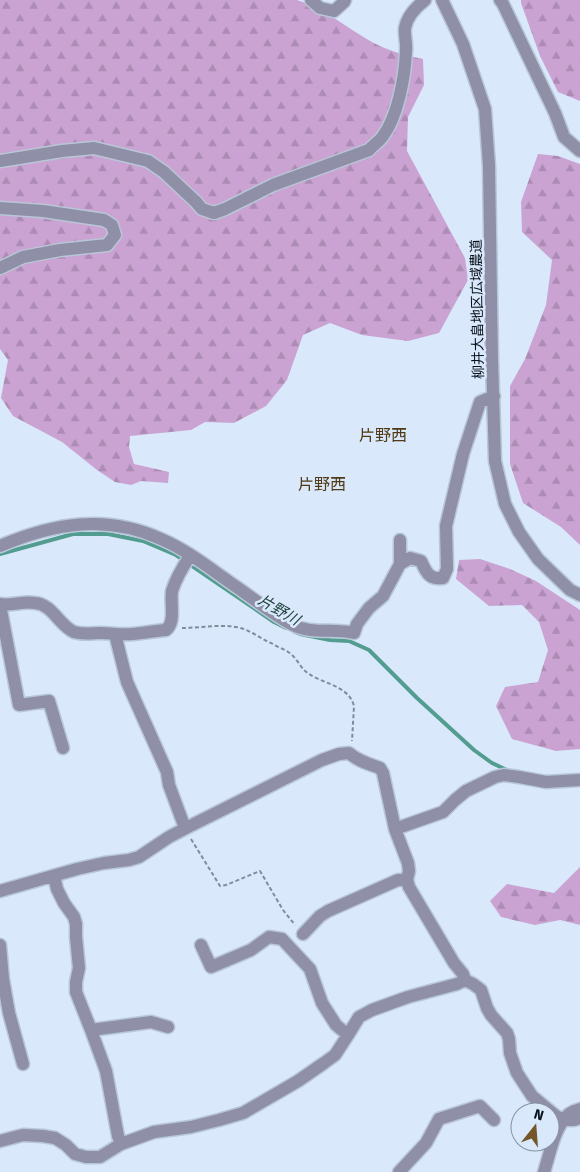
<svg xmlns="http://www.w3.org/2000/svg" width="580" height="1172" font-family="'Fira Sans','Noto Sans JP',sans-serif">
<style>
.forest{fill:url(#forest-firs)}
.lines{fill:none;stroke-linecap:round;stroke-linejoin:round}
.stream{stroke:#529d90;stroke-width:4}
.minor-casing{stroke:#b8c7d7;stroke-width:15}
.path{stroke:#7f8c9a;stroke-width:2;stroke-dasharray:4 2.5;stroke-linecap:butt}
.minor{stroke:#8f8fa7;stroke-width:12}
.labels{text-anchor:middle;stroke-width:5;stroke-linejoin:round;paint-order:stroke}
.street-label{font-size:14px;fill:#09121c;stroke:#d9e9fb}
.water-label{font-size:15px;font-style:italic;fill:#1a3e37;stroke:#d9e9fb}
.quarter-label{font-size:16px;fill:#503915;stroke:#d9e9fb}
</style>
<defs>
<pattern id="forest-firs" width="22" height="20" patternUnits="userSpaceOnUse" patternTransform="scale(1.25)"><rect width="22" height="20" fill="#caa3d2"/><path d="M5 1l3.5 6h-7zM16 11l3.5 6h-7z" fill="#ac8bb4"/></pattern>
</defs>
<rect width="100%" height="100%" fill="#d9e9fb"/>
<!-- forest -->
<path class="forest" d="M 0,0 L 297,0 C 324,8 347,28 372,42 C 389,51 404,55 423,59 L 424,85 L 408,117 L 407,151 L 465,258 L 468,280 L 439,333 L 408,341 L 362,335 L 330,323 L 303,335 L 287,380 L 266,406 L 234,423 L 205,422 L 191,430 L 130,436 L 129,447 L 134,464 L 169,472 L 168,483 L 141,481 L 131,485 L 115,482 L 97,470 L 62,442 L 13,416 L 1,398 L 8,360 L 0,349 Z
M 521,0 L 580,0 L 580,101 L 558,92 L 540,56 L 521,3 Z
M 538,154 L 558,156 L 580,164 L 580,545 L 561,527 L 523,503 L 510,464 L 510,386 L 525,359 L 546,305 L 552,260 L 522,232 L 521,202 Z
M 480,559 L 510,569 L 536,581 L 580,610 L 580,749 L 556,751 L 512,739 L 496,706 L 505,687 L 538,682 L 548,650 L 539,622 L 522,605 L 489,606 L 456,579 L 459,560 Z
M 580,867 L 580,925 L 560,920 L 535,925 L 501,917 L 490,901 L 507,884 L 554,893 Z"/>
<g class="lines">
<!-- stream -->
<path class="stream" d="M 0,554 L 73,534 L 108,534 L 143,541 L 176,555 L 274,622 L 286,628
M 295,632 L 300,634 L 330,640 L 349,641 L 369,650 L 417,698 L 474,750 L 492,763 L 509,771"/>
<defs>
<path id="minor" d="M 311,0 L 320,8 L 334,11 L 344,2 L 345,0
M 442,0 L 463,44 L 485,109 L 489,166 L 492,360 L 495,461 L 505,504 L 519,532 L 538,559 L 570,590 L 580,595
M 500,0 L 503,4 L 555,113 L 564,137 L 580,151
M 0,161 L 62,151 L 94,148 L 148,161 L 164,172 L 196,202 L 202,209 L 214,213 L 225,209 L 273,185 L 369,150 C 373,145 379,142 383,136 C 398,116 405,76 406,51 C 407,43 404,35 405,28 C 407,16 416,7 425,0
M 0,208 L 43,211 L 104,220 L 112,225 L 115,235 L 107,245 L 60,250 L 23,257 L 0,268
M 0,546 C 54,523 106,514 161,539 C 189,551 213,571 238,588 C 255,600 273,614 291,624 C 311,635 333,628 354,633 L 357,624 L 369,608 L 383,596 L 400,564 L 410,558 L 421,561 C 426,572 429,580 443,578 L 447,569 L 446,526 L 463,454 L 480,402 L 494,396
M 400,564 L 400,540
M 0,604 C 11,606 23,601 35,603 C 52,604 59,625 74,632 C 84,635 92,633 101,633 C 111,633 121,635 132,634 C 143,633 155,631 166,630 C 176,622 170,604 172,591 C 175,581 184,565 190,556
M 1,604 L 1,610 L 19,705 L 49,701 L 63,748
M 115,634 L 127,682 L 167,772 L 169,785 L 185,828
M 395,829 L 443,812 L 455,800 L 466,791 L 495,777 L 504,775 L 519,777 L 546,782 L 580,780
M 54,876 L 57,889 L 64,903 L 74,917 L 76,924 L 76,937 L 79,968 L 76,982 L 76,992 L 91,1030 L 106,1071 L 118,1136 L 121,1144
M 0,891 L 77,869 L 104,863 L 129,860 L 139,857 L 169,837 L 188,827 L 322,760 L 339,754 L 349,753 C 358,761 369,764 380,768 L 383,773 L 395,829 L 408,863 L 409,871 L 407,880 L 409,887 L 454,963 L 463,974 L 465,980 L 457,984 L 408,997 L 372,1010 L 359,1017 L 348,1035 L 335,1055 L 324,1063 L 298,1081 L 243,1113 L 219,1120 L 191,1127 L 154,1132 L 121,1144 L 100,1157 L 86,1157 L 75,1154 L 66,1145 L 55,1138 L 43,1136 L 23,1135 L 0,1141
M 303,934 L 320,916 L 328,911 L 398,880 L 407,880
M 0,945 L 3,979 L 9,1013 L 23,1064
M 201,945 L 211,967 L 251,950 L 269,937 L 282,939 L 310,969 L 322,1003 L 336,1025 L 348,1035
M 465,980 L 473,984 L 481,990 L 487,1008 L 491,1015 L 507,1033 L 509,1039 L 510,1053 L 517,1073 L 532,1096 L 556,1116 L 563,1120 L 574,1120 L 580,1118
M 91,1030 L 151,1022 L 168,1027
M 399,1172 L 426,1143 L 439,1119 L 480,1106 L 494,1120
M 544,1172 C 550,1154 554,1127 569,1114 C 572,1112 576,1110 580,1109"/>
</defs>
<!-- minor casing -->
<use href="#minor" class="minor-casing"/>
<!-- path -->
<path class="path" d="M 182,628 C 199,628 219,624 236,627 C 249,629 259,638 271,643 C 277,647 285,649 291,654 C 298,660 301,669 309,674 C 324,684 349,686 354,706 L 352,741
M 191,839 L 220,886 L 226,885 L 260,871 L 283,910 L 295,925"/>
<!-- minor -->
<use href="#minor" class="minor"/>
</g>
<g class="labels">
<!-- street labels -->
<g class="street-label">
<text transform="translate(477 309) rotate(-91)" y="5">柳井大畠地区広域農道</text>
</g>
<!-- water labels -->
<g class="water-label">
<text transform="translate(279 610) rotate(30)" y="5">片野川</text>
</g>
<!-- quarter labels -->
<g class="quarter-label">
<text x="383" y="441">片野西</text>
<text x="322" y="490">片野西</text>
</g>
</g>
<!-- north arrow -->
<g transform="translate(535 1127) rotate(17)"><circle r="24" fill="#d9e9fb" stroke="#8693a2"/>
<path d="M0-4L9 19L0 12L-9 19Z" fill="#74562a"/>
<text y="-8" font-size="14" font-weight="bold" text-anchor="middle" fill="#09121c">N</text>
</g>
</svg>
